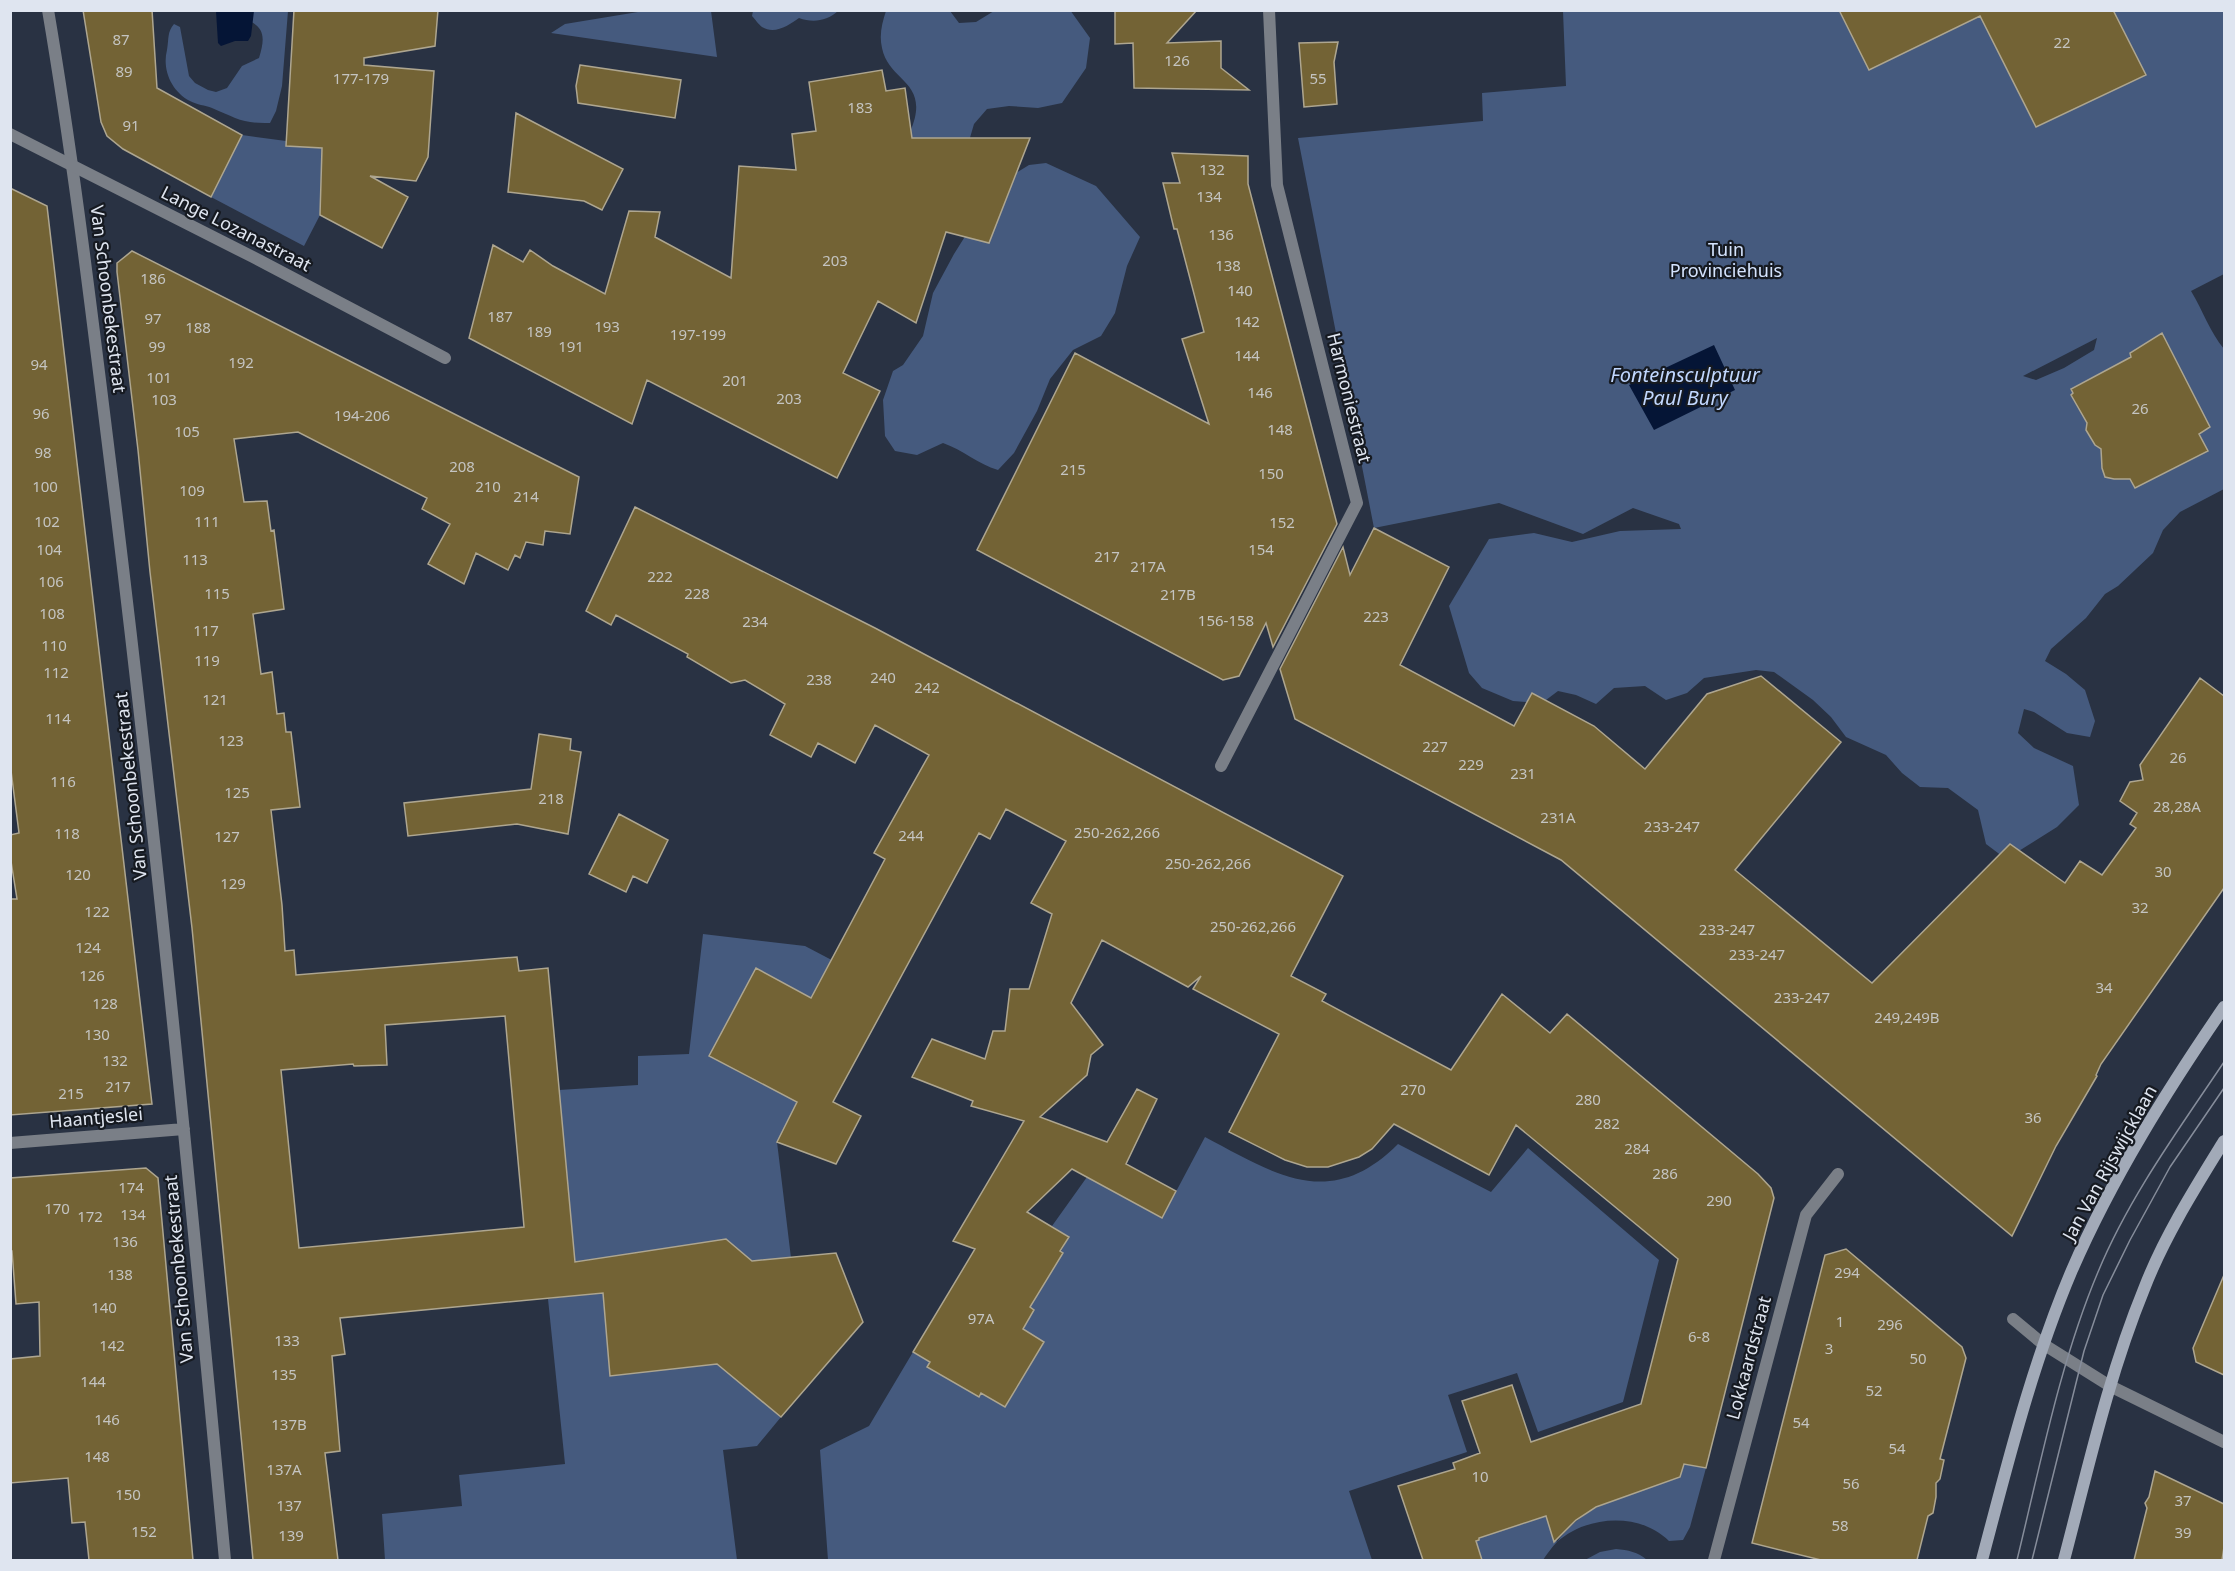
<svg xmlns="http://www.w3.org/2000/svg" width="2235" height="1571" font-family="'Noto Sans',sans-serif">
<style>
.green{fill:#455a7e;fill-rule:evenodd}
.water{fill:#051536}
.building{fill:#736335;stroke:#aea690;stroke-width:1.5;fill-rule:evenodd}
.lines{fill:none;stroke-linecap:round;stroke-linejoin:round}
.minor{stroke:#7a7f87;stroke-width:12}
.tertiary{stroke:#7a7f87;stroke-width:12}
.secondary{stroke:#a2aab8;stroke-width:12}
.tram{stroke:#868d9b;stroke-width:1.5}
.labels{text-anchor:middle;stroke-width:4.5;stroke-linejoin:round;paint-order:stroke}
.number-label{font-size:15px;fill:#c4c4c1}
.street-label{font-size:18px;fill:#dfe5f0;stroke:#161a21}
.park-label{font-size:18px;fill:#d5e4fe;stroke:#161a21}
.water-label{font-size:20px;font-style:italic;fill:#c1d7fe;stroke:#161a21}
</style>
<rect width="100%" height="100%" fill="#293243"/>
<!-- green -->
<path class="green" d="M 1070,10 L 1090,38 L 1086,68 L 1062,103 L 1038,108 L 1009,106 L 987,109 L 974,124 L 967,148 L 914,142 L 910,132 C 932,81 889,83 882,48 C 879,35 882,23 886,11 L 950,11 L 959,23 L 976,22 L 994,11 Z
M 231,11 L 288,11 L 282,86 L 276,111 L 270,123 C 243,124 236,118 212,108 C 205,105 197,105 190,101 C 171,91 162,69 167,50 C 169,39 167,32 174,24 L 180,27 L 189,76 L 195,83 L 208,90 L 216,92 L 227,88 L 242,66 L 259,58 C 270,24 255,25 231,11 Z
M 644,11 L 711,11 L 717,57 L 551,33 L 565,24 Z
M 753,11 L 753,10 L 838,11 C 827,21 813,23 799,18 C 789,25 775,35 762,27 C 759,25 755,19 752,16 Z
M 1563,11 L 1839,11 L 1869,70 L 1980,16 L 2036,127 L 2146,75 L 2113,11 L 2224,11 L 2224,274 L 2191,291 C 2203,311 2210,332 2224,349 L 2224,489 L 2180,512 L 2163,530 L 2153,553 L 2118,586 L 2105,594 L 2086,618 L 2051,649 L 2045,661 L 2066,674 L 2085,690 L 2095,721 L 2090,737 L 2067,733 L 2034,712 L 2024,709 L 2018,733 L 2034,748 L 2073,766 L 2079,805 L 2057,827 L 2006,859 L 1986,844 L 1978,810 L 1948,788 L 1920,787 L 1902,773 L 1886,755 L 1846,737 L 1831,717 L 1813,700 L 1774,672 L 1756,670 L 1704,678 L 1687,693 L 1666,700 L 1645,686 L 1614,688 L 1596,704 L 1576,695 L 1558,691 L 1542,703 L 1513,701 L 1482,688 L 1469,673 L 1449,606 L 1489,539 L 1534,533 L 1572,542 L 1620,531 L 1681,529 L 1679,524 L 1633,508 L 1583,534 L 1499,503 L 1374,528 L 1298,138 L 1483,121 L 1482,93 L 1566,86 ZM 2097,338 L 2094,350 L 2064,368 L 2036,380 L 2023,376 Z
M 242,135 L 286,141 L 286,146 L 322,148 L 320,215 L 304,246 L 211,197 Z
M 1046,163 L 1096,186 L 1140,237 L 1127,266 L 1115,313 L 1101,336 L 1073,350 L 1050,379 L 1037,411 L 1014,453 L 998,470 C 978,464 963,450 943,443 L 917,455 L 895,451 L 885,436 L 883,400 L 893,371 L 903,365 L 923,336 L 933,293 L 954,254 L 998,184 L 1029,165 Z
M 703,934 L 805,946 L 864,977 L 709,1056 L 797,1102 L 777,1142 L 791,1258 L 752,1261 L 600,1258 L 610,1376 L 717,1364 L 781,1417 L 757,1446 L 723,1450 L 737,1560 L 385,1560 L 382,1514 L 462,1506 L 459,1475 L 565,1464 L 548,1299 L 578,1295 L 559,1090 L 638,1085 L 638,1056 L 689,1054 Z
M 1205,1137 C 1275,1174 1330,1212 1398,1144 L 1491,1192 L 1528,1148 L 1659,1260 L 1623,1402 L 1538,1432 L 1517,1373 L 1448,1395 L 1467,1452 L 1349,1491 L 1372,1560 L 828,1560 L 820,1450 L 869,1426 L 913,1352 L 1005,1407 L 1044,1342 L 1023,1329 L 1034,1310 L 1030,1307 L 1069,1237 L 1052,1226 L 1087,1177 L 1162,1218 Z
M 1684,1464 L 1706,1468 L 1690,1527 L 1683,1540 L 1669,1541 C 1640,1512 1587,1515 1557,1542 C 1552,1547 1547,1554 1543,1560 L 1482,1560 L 1476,1541 L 1479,1540 L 1479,1538 L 1546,1516 L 1554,1538 L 1557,1542 C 1586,1501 1636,1492 1680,1477 Z
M 1616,1549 C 1628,1550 1638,1552 1647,1560 L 1585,1560 L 1600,1552 Z"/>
<!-- water -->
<path class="water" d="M 216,11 L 254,11 L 251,36 L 248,41 L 235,41 L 221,46 L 218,43 Z
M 1714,345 L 1735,390 L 1654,430 L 1629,385 Z"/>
<!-- building -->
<path class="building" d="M 83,10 L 152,10 L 157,88 L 242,135 L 211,197 L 123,149 L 107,136 L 101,122 Z
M 294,10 L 438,10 L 435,46 L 364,58 L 364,65 L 434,71 L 428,157 L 416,181 L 370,176 L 408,197 L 382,248 L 320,215 L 322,148 L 286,146 Z
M 1115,10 L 1197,10 L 1167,43 L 1221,41 L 1221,68 L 1249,90 L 1134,88 L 1133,43 L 1115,44 Z
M 1839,10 L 2113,10 L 2146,75 L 2036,127 L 1980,16 L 1869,70 Z
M 1338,42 L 1334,62 L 1337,104 L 1304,107 L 1299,43 Z
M 580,65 L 681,80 L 675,118 L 578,103 L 576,86 Z
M 882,70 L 886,91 L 905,88 L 912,138 L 1030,138 L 989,243 L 946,232 L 916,323 L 878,301 L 843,373 L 880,391 L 837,478 L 647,380 L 632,424 L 469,338 L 493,245 L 523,262 L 530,250 L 553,266 L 605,294 L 629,211 L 660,212 L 655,237 L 731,278 L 739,166 L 796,170 L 792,134 L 816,131 L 809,82 Z
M 516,113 L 623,169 L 602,210 L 584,201 L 508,192 Z
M 1172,153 L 1248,156 L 1248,184 L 1337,524 L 1273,647 L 1266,623 L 1239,676 L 1223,680 L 977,550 L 1075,353 L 1209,424 L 1182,339 L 1204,332 L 1177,229 L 1174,229 L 1163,183 L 1180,183 Z
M 10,188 L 47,206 L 152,1104 L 10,1115 L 10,899 L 17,899 L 10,855 L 10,835 L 19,833 L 10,763 Z
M 132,251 L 579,477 L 570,534 L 545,531 L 543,545 L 526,542 L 520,558 L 515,555 L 508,570 L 476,553 L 464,584 L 428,564 L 450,524 L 422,509 L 427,498 L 298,432 L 234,439 L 244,502 L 267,501 L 271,531 L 274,530 L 284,609 L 253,614 L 261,674 L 272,672 L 277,714 L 284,713 L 286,732 L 291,732 L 300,807 L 271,810 L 282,905 L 285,951 L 294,950 L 296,975 L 517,957 L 519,971 L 548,968 L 575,1262 L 726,1239 L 752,1261 L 836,1253 L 863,1322 L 781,1417 L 717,1364 L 610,1376 L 603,1293 L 340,1318 L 345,1354 L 332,1356 L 340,1451 L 325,1453 L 338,1560 L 253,1560 L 192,928 L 150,572 L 138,450 L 117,272 L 117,263 ZM 505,1016 L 524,1227 L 299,1248 L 281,1070 L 353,1064 L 354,1066 L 387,1065 L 385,1025 Z
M 2162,333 L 2210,427 L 2199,434 L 2208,451 L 2135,488 L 2130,479 L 2114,479 L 2105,477 L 2102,468 L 2101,449 L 2095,445 L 2086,430 L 2087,423 L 2071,395 L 2073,393 L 2071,389 L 2131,357 L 2130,353 Z
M 635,507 L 875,628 L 1343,876 L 1291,976 L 1326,994 L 1322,1001 L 1451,1070 L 1502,994 L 1550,1033 L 1567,1014 L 1758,1174 L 1771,1188 L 1774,1198 L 1706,1468 L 1684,1464 L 1680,1477 L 1596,1507 L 1576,1520 L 1554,1542 L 1546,1516 L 1479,1538 L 1479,1540 L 1476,1541 L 1482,1560 L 1423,1560 L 1398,1486 L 1455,1469 L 1453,1463 L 1480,1453 L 1462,1401 L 1512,1385 L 1531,1442 L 1641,1404 L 1678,1259 L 1516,1125 L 1489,1175 L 1394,1124 L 1372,1149 L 1359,1157 L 1328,1167 L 1307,1167 L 1285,1160 L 1229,1132 L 1279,1034 L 1193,989 L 1201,976 L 1188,987 L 1102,940 L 1071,1003 L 1103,1045 L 1091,1055 L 1087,1075 L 1040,1117 L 1107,1142 L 1137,1089 L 1157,1099 L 1126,1164 L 1176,1191 L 1162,1218 L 1072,1169 L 1027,1212 L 1069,1237 L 1060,1251 L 1063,1253 L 1030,1307 L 1034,1310 L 1023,1329 L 1044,1342 L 1005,1407 L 981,1393 L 979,1397 L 927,1367 L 930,1362 L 913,1352 L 975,1249 L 953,1241 L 1024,1121 L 971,1106 L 973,1101 L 912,1077 L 932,1039 L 985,1059 L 993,1031 L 1005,1031 L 1010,989 L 1029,989 L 1052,914 L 1031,903 L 1066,841 L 1006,809 L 990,839 L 979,833 L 833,1102 L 861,1116 L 836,1164 L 777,1142 L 797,1102 L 709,1056 L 756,968 L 811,998 L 885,859 L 874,853 L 929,755 L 875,725 L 855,763 L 818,743 L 811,757 L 770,735 L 785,704 L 745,680 L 731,683 L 687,657 L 688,654 L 616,615 L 611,625 L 586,611 Z
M 1374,528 L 1449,567 L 1400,665 L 1514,726 L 1532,693 L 1594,726 L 1645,769 L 1707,694 L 1761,676 L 1841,742 L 1735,870 L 1872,983 L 2010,844 L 2065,883 L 2080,861 L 2102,875 L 2136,828 L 2130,824 L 2137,813 L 2120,801 L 2130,782 L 2143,780 L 2140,765 L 2200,678 L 2224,696 L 2224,888 L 2101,1064 L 2096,1075 L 2097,1076 L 2056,1146 L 2012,1236 L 1561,860 L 1295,719 L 1280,669 L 1343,547 L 1350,575 Z
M 539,734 L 571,739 L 570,750 L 581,752 L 568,834 L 517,824 L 408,836 L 404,803 L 531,789 Z
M 619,814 L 668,840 L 647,883 L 633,876 L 626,892 L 589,874 Z
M 146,1168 L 158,1178 L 193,1560 L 89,1560 L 85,1522 L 72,1523 L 68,1478 L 10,1483 L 10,1359 L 40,1356 L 39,1302 L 16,1304 L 12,1251 L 10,1251 L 10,1178 Z
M 1846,1249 L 1962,1347 L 1966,1358 L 1940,1459 L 1944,1460 L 1940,1479 L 1936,1483 L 1936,1497 L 1933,1513 L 1928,1516 L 1917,1560 L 1821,1560 L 1752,1543 L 1825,1255 Z
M 2224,1275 L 2224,1375 L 2196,1362 L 2193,1348 Z
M 2155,1471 L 2224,1504 L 2224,1547 L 2222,1560 L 2134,1560 L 2147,1508 L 2145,1503 L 2149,1497 Z"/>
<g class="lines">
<!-- minor -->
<path class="minor" d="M 48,10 C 74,163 92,316 111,469 C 156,832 191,1196 225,1560
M 1221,766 L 1357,503 L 1277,185 L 1269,10
M 10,1143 L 184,1129
M 2110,1386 L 2224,1442
M 1714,1560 L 1806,1215 L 1838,1174"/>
<!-- tertiary -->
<path class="tertiary" d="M 10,134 L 253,257 L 445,358
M 2013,1319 L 2043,1344 L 2110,1386"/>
<!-- secondary -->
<path class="secondary" d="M 1982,1560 C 2008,1462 2032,1364 2072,1270 C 2112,1178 2167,1090 2224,1007
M 2064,1560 C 2088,1469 2108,1377 2144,1289 C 2164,1237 2195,1188 2224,1141"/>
<!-- tram -->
<path class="tram" d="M 2017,1560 C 2040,1466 2060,1362 2098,1272 C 2129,1197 2179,1129 2224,1062
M 2032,1560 L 2084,1351 L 2103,1295 L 2130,1240 L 2170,1167 L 2224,1088"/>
</g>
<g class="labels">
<!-- number labels -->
<g class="number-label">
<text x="121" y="45">87</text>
<text x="2062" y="48">22</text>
<text x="1177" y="66">126</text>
<text x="124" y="77">89</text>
<text x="361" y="84">177-179</text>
<text x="1318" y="84">55</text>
<text x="860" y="113">183</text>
<text x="131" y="131">91</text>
<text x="1212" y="175">132</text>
<text x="1209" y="202">134</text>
<text x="1221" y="240">136</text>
<text x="835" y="266">203</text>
<text x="1228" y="271">138</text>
<text x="153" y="284">186</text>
<text x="1240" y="296">140</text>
<text x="500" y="322">187</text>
<text x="153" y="324">97</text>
<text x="1247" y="327">142</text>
<text x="607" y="332">193</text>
<text x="198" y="333">188</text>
<text x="539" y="337">189</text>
<text x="698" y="340">197-199</text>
<text x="157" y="352">99</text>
<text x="571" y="352">191</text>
<text x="1247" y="361">144</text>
<text x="241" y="368">192</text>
<text x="39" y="370">94</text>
<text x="159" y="383">101</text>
<text x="735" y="386">201</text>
<text x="1260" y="398">146</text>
<text x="789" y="404">203</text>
<text x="164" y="405">103</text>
<text x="2140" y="414">26</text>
<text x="41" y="419">96</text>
<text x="362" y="421">194-206</text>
<text x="1280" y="435">148</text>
<text x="187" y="437">105</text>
<text x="43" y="458">98</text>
<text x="462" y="472">208</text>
<text x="1073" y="475">215</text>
<text x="1271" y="479">150</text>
<text x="45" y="492">100</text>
<text x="488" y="492">210</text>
<text x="192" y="496">109</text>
<text x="526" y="502">214</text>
<text x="47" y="527">102</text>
<text x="207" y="527">111</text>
<text x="1282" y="528">152</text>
<text x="49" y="555">104</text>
<text x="1261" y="555">154</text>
<text x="1107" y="562">217</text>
<text x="195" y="565">113</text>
<text x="1148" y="572">217A</text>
<text x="660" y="582">222</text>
<text x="51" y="587">106</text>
<text x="217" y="599">115</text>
<text x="697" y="599">228</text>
<text x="1178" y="600">217B</text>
<text x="52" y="619">108</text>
<text x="1376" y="622">223</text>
<text x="1226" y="626">156-158</text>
<text x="755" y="627">234</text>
<text x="206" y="636">117</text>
<text x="54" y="651">110</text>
<text x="207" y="666">119</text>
<text x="56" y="678">112</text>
<text x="883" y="683">240</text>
<text x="819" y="685">238</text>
<text x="927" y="693">242</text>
<text x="215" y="705">121</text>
<text x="58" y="724">114</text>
<text x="231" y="746">123</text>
<text x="1435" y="752">227</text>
<text x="2178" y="763">26</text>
<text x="1471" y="770">229</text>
<text x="1523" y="779">231</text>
<text x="63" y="787">116</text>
<text x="237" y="798">125</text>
<text x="551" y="804">218</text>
<text x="2177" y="812">28,28A</text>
<text x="1558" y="823">231A</text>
<text x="1672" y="832">233-247</text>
<text x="1117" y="838">250-262,266</text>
<text x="67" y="839">118</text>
<text x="911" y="841">244</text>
<text x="227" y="842">127</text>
<text x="1208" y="869">250-262,266</text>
<text x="2163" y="877">30</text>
<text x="78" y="880">120</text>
<text x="233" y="889">129</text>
<text x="2140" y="913">32</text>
<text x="97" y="917">122</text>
<text x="1253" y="932">250-262,266</text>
<text x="1727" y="935">233-247</text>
<text x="88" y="953">124</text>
<text x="1757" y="960">233-247</text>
<text x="92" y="981">126</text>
<text x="2104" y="993">34</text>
<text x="1802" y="1003">233-247</text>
<text x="105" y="1009">128</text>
<text x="1907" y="1023">249,249B</text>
<text x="97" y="1040">130</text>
<text x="115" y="1066">132</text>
<text x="118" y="1092">217</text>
<text x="1413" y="1095">270</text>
<text x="71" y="1099">215</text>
<text x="1588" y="1105">280</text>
<text x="2033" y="1123">36</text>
<text x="1607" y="1129">282</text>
<text x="1637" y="1154">284</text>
<text x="1665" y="1179">286</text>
<text x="131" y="1193">174</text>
<text x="1719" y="1206">290</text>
<text x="57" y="1214">170</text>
<text x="133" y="1220">134</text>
<text x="90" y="1222">172</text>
<text x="125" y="1247">136</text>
<text x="1847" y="1278">294</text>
<text x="120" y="1280">138</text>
<text x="104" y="1313">140</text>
<text x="981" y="1324">97A</text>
<text x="1840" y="1327">1</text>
<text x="1890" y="1330">296</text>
<text x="1699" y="1342">6-8</text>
<text x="287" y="1346">133</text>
<text x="112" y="1351">142</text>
<text x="1829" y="1354">3</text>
<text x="1918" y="1364">50</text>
<text x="284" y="1380">135</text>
<text x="93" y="1387">144</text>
<text x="1874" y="1396">52</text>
<text x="107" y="1425">146</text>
<text x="1801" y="1428">54</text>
<text x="289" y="1430">137B</text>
<text x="1897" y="1454">54</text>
<text x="97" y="1462">148</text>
<text x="284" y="1475">137A</text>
<text x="1480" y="1482">10</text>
<text x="1851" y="1489">56</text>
<text x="128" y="1500">150</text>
<text x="2183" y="1506">37</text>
<text x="289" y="1511">137</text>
<text x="1840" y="1531">58</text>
<text x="144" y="1537">152</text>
<text x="2183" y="1538">39</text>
<text x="291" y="1541">139</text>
</g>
<!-- street labels -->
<g class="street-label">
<text transform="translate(236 229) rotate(27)" y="6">Lange Lozanastraat</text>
<text transform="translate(108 299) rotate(83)" y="6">Van Schoonbekestraat</text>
<text transform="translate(1349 398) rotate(76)" y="6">Harmoniestraat</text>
<text transform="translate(131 786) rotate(-96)" y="6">Van Schoonbekestraat</text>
<text transform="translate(96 1118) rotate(-5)" y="6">Haantjeslei</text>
<text transform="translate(2110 1163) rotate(-61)" y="6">Jan Van Rijswijcklaan</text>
<text transform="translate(179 1269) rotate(-95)" y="6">Van Schoonbekestraat</text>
<text transform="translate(1749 1358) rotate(-75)" y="6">Lokkaardstraat</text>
</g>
<!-- park labels -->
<g class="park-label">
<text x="1726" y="256">Tuin<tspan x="1726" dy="21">Provinciehuis</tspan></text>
</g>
<!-- water labels -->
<g class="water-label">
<text x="1685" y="382">Fonteinsculptuur<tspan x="1685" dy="23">Paul Bury</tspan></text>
</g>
</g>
<!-- border -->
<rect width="2235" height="1571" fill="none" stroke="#dfe5f0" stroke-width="24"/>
</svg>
